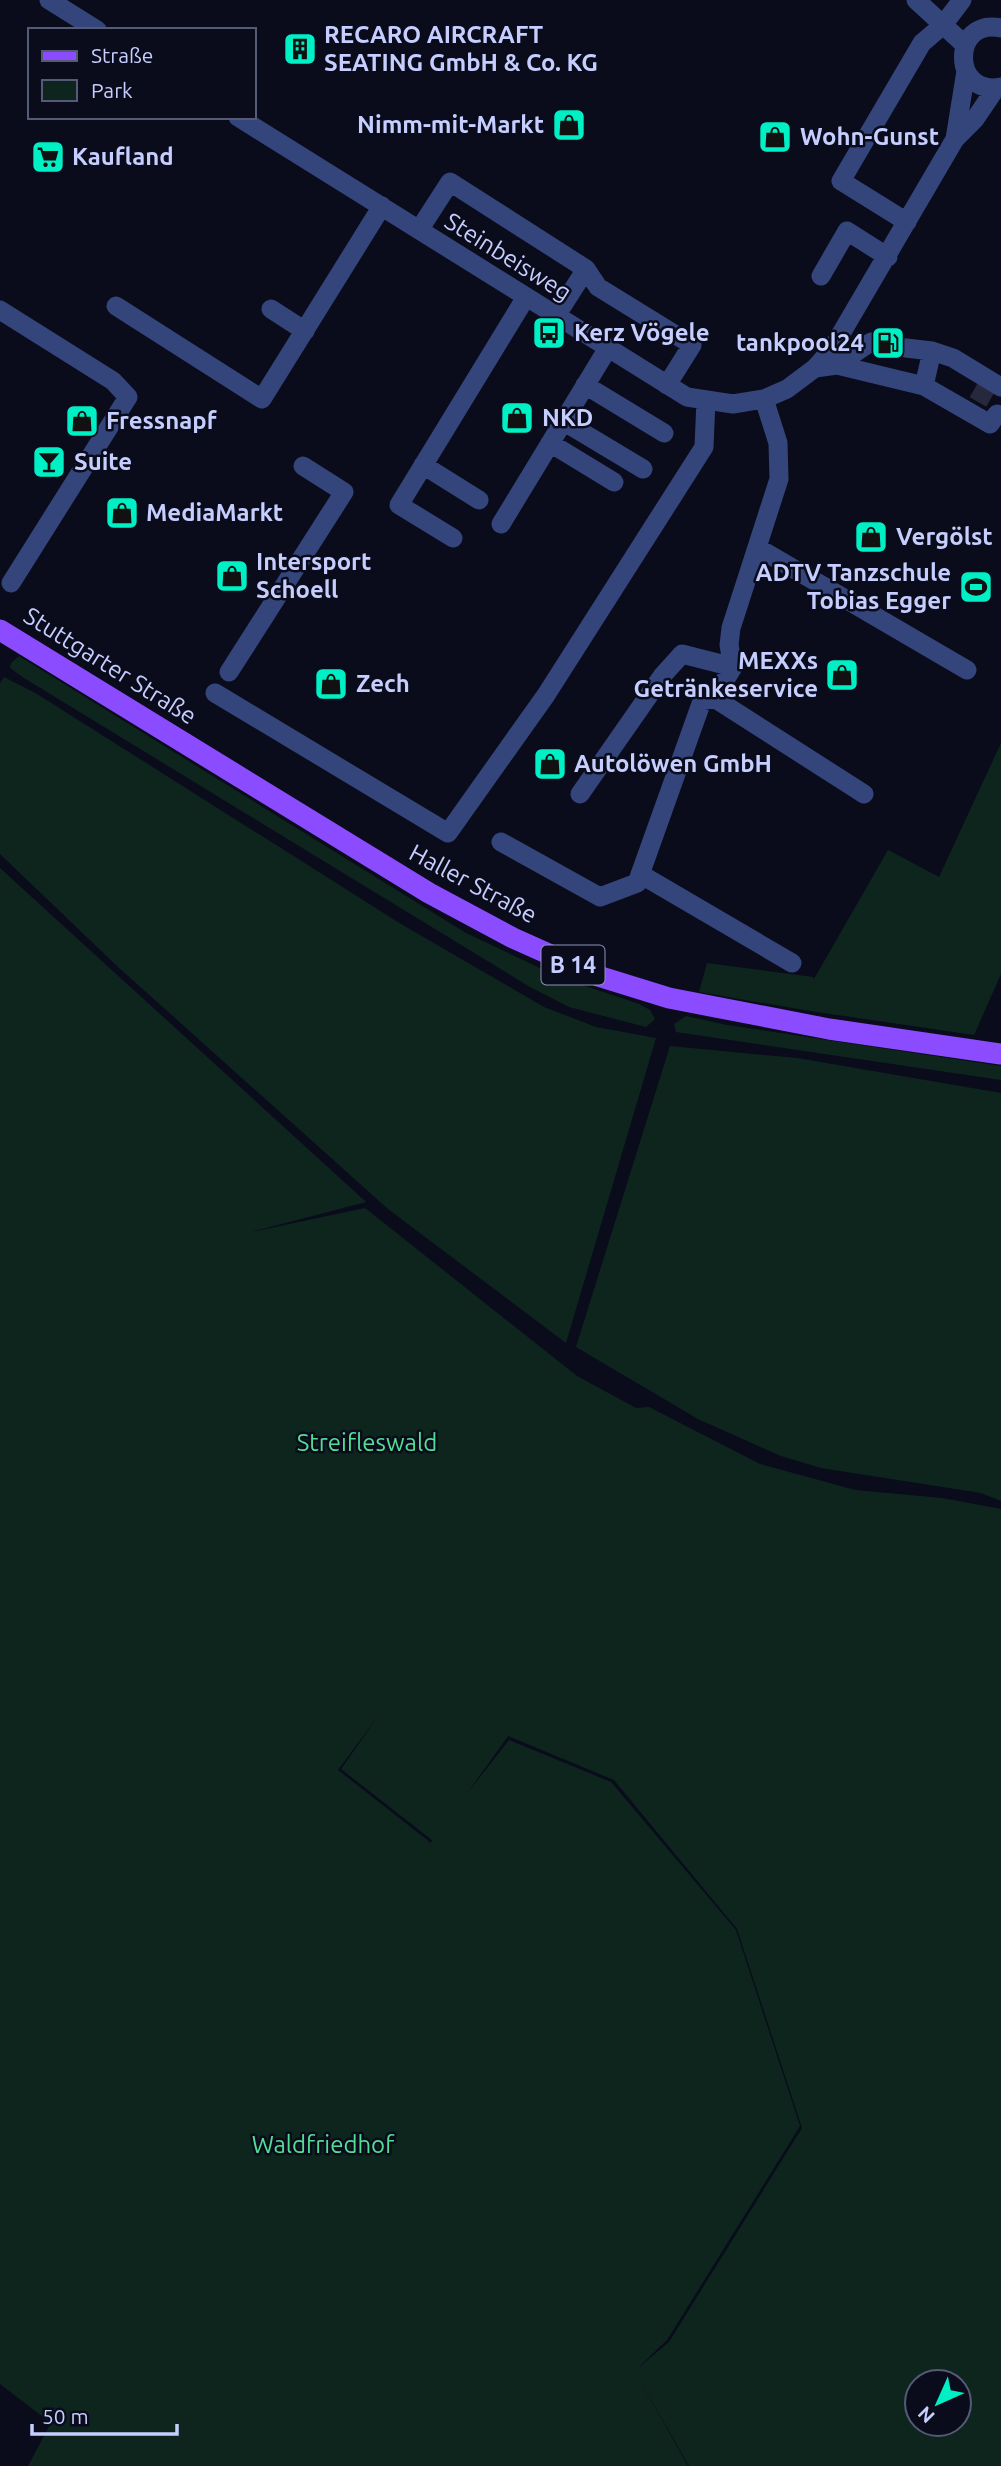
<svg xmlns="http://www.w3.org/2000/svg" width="1001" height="2466" font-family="Ubuntu,sans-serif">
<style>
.green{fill:#0e251e;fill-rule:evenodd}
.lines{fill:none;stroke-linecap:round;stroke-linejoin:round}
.minor-tunnel{stroke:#26293d;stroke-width:19;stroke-dasharray:19 10;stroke-linecap:butt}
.minor{stroke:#34457b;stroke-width:19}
.major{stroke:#8b4cff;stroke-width:21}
.labels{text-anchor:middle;stroke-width:5;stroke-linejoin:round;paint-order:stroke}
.shield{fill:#0a0c1b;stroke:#8d94bb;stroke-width:2}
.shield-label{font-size:23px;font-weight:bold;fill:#c5ceff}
.poi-label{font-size:24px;font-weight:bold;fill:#c5ceff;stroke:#0a0c1b;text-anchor:start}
.street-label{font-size:24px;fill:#c5ceff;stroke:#0a0c1b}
.park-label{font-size:24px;fill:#50df94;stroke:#0a0c1b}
</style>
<rect width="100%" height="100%" fill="#0a0c1b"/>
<!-- green -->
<path class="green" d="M 19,656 L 466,933 L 561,978 L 639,1004 L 650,1010 L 655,1019 L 646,1027 L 569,1007 L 530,987 L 24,678 L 10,668 L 11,663 Z
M 4,677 L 37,694 L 401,924 L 544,1007 L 596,1027 L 656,1038 L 566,1343 L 388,1209 L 117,966 L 0,854 L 0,683 Z
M 1001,743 L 1001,974 L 974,1035 L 810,1011 L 699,992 L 707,963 L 813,977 L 814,979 L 888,850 L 939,877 Z
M 0,868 L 366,1202 L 247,1233 L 365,1208 L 577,1376 L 636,1408 L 649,1407 L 760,1464 L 855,1490 L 942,1498 L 1001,1509 L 1001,2466 L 689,2466 L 634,2370 L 688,2466 L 28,2466 L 51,2423 L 0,2384 ZM 379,1715 L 341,1769 L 432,1840 L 431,1843 L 338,1770 ZM 508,1736 L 614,1780 L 737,1929 L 802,2128 L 669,2342 L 638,2368 L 667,2340 L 800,2126 L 736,1930 L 611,1782 L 509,1740 L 466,1795 ZM 917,2382 L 959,2382 L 959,2424 L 917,2424 Z
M 686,1016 L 727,1025 L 1001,1066 L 1001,1080 L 676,1032 L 674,1024 Z
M 670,1046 L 797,1058 L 1001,1093 L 1001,1501 L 981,1493 L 821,1468 L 781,1456 L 698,1419 L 576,1347 Z"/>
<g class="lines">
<!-- minor-tunnel -->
<path class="minor-tunnel" d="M 871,342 L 906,348
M 978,402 L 987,386"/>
<!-- minor -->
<path class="minor" d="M 49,0 L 97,30
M 916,0 L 965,45
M 1001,28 C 951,17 951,97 1001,87
M 238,117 L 687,397 L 733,404 L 764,399 L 787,389 L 815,368 L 832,349 L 955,139 L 975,119 L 996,88
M 955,139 L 966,71
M 907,222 L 841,181 L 922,43 L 943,25 L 962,0
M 419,230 L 450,182 L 586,269 L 556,316
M 586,269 L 598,287 L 692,345 L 667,385
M 821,276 L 847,231 L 888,257
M 116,306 L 262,399 L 382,206
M 271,309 L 305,331
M 0,310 L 113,381 L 128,397 L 11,583
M 906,348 L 932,351
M 837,365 L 871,342
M 815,368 L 837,365 L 924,386 L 990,424 L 997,414
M 585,385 L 664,433
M 924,386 L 932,351 L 953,358 L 1001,387
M 563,421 L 643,469
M 550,443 L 614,482
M 423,465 L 479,500
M 501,524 L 608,348
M 453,538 L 399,505 L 526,297
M 758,548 L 967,670
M 733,667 L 729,645 L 731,628 L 779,479 L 778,443 L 764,399
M 733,667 L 714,698 L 864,794
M 229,672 L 344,492 L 303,466
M 215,693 L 448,833 L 546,695 L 704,447 L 706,400
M 580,794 L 663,675 L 682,654 L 733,667
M 501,842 L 600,897 L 637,883 L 702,701 L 714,698
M 640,874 L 792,963"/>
<!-- major -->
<path class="major" d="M 0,630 L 429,893 L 513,938 L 598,976 L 669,998 L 829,1029 L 1001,1054"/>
</g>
<!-- icons -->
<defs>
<symbol id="building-square" viewBox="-11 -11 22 22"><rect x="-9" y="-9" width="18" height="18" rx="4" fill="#00f0c6" stroke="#0a0c1b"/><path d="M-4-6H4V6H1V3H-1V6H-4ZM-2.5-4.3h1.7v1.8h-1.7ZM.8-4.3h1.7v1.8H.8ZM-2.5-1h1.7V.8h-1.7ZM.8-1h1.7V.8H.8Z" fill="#111"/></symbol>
<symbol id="shop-square" viewBox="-11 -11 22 22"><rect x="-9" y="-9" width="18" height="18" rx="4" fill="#00f0c6" stroke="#0a0c1b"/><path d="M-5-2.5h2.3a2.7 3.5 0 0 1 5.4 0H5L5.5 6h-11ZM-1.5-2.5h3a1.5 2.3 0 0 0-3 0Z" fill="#111"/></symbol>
<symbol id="supermarket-square" viewBox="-11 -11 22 22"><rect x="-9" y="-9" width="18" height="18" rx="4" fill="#00f0c6" stroke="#0a0c1b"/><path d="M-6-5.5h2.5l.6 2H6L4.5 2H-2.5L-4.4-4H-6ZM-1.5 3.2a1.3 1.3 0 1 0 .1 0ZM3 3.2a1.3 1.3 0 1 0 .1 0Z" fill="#111"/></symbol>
<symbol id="bus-square" viewBox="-11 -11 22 22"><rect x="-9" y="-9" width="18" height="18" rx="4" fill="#00f0c6" stroke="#0a0c1b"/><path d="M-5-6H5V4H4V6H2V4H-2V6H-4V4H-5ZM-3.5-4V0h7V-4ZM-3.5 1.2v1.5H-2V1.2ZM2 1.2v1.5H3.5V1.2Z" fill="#111"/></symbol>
<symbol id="fuel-square" viewBox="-11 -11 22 22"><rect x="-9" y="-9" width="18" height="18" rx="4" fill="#00f0c6" stroke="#0a0c1b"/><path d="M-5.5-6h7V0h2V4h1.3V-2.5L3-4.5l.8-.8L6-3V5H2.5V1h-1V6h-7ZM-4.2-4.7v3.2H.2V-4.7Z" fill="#111"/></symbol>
<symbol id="bar-square" viewBox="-11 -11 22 22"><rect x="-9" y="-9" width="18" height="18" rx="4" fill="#00f0c6" stroke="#0a0c1b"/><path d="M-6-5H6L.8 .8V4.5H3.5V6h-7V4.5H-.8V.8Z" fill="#111"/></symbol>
<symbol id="stadium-square" viewBox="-11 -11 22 22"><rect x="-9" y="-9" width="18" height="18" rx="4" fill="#00f0c6" stroke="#0a0c1b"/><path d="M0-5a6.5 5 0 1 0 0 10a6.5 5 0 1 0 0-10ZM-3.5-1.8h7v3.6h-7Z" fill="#111"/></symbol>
</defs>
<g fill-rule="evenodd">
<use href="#building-square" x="281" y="30" width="38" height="38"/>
<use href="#shop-square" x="550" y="106" width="38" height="38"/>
<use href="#shop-square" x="756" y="118" width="38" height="38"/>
<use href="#supermarket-square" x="29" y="138" width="38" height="38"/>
<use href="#bus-square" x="530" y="314" width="38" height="38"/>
<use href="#fuel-square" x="869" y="324" width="38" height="38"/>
<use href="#shop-square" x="498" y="399" width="38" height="38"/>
<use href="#shop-square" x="63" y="402" width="38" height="38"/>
<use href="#bar-square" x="30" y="443" width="38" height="38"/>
<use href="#shop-square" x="103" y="494" width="38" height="38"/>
<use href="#shop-square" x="852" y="518" width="38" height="38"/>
<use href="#shop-square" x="213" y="557" width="38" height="38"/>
<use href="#stadium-square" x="957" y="568" width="38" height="38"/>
<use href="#shop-square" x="823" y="656" width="38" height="38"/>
<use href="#shop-square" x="312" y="665" width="38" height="38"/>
<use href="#shop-square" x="531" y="745" width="38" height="38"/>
</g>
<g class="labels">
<!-- shield labels -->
<rect class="shield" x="541.5" y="945.5" width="63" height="39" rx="5"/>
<g class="shield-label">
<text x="573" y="973">B 14</text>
</g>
<!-- poi labels -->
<g class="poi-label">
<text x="324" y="43">RECARO AIRCRAFT<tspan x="324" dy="28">SEATING GmbH &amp; Co. KG</tspan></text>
<text x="544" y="133" text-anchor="end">Nimm-mit-Markt</text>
<text x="800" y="145">Wohn-Gunst</text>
<text x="72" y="165">Kaufland</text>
<text x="574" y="341">Kerz Vögele</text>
<text x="864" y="351" text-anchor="end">tankpool24</text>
<text x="542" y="426">NKD</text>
<text x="106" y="429">Fressnapf</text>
<text x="74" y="470">Suite</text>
<text x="146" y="521">MediaMarkt</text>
<text x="896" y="545">Vergölst</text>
<text x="256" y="570">Intersport<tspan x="256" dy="28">Schoell</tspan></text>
<text x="951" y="581" text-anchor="end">ADTV Tanzschule<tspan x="951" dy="28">Tobias Egger</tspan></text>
<text x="818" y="669" text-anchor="end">MEXXs<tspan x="818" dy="28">Getränkeservice</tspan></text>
<text x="356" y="692">Zech</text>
<text x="574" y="772">Autolöwen GmbH</text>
</g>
<!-- street labels -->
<g class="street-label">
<text transform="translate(508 257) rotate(32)" y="8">Steinbeisweg</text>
<text transform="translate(110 666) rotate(32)" y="8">Stuttgarter Straße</text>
<text transform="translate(473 884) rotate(28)" y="8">Haller Straße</text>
</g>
<!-- park labels -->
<g class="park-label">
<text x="367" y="1451">Streifleswald</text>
<text x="323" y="2153">Waldfriedhof</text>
</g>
</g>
<!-- legend -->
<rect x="28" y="28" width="228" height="91" fill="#0a0c1b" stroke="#555a76" stroke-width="2"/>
<rect x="42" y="51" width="35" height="10" fill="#8b4cff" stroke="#555a76" stroke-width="2"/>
<text x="91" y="63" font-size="21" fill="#c5ceff">Straße</text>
<rect x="42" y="80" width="35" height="21" fill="#0e251e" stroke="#555a76" stroke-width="2"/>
<text x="91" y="98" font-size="21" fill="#c5ceff">Park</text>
<!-- north arrow -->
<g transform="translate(938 2403) rotate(225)"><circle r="33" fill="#0a0c1b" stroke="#555a76" stroke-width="2"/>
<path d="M0-5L12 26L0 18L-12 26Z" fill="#00f0c6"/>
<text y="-10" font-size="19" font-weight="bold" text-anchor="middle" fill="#c5ceff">N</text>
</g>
<!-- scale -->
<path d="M32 2424v10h145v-10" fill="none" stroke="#c5ceff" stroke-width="3.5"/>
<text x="42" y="2424" font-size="21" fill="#c5ceff" stroke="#0a0c1b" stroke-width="5" paint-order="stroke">50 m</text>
</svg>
